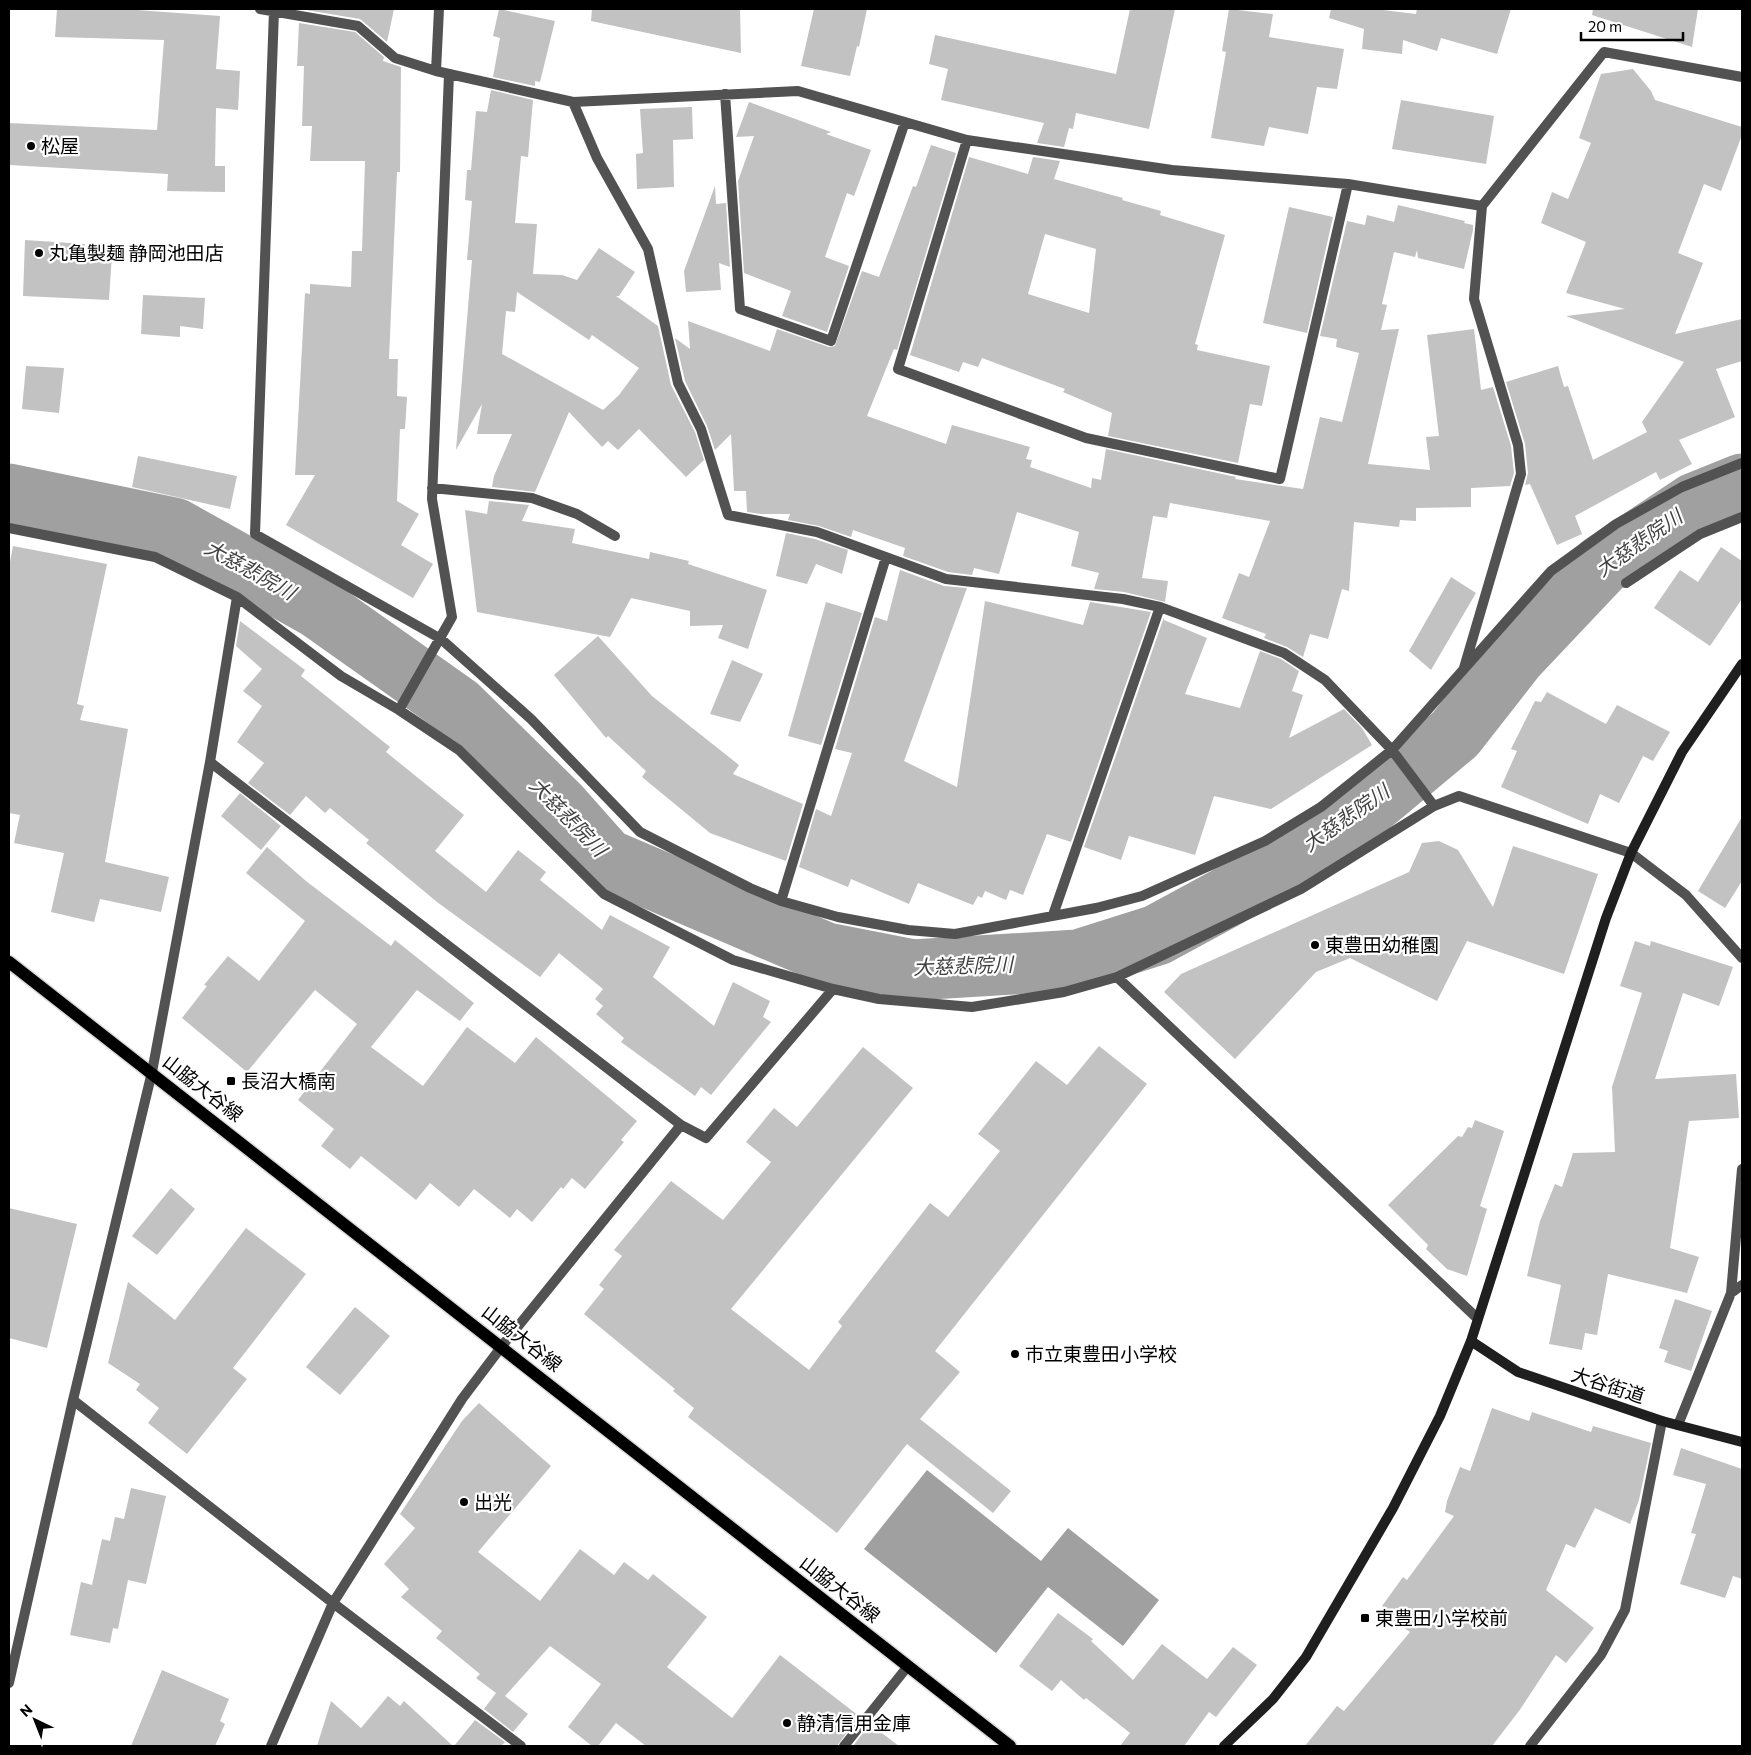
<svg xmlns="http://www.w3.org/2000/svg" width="1751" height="1755" font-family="Commissioner,'Noto Sans JP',sans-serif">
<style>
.water{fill:#a0a0a0}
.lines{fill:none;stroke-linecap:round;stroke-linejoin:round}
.river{stroke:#a0a0a0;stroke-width:61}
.building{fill:#c2c2c2;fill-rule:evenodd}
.primary-casing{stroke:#dbdbdb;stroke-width:15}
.street{stroke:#525252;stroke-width:10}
.secondary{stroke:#1f1f1f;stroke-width:10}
.primary{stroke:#000;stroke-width:12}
.poi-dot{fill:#000;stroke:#fff;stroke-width:2}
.labels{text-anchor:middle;stroke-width:4.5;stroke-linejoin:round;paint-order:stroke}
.poi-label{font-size:19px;fill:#000;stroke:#fff;text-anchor:start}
.street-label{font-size:19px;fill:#000;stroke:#fff}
.water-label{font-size:20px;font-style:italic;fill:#414141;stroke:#fff}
</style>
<rect width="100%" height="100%" fill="#fff"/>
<!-- water -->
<path class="water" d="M 927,1470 L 1041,1561 L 1068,1528 L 1159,1600 L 1123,1646 L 1048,1587 L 996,1653 L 864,1549 Z"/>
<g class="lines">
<!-- river -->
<path class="river" d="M 9,494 L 174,528 L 318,608 L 458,707 L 559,806 L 606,859 L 826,953 L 913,970 L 1078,960 L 1157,935 L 1227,897 L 1365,809 L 1455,734 L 1516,656 L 1602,565 L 1695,503 L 1742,484"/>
</g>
<!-- building -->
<path class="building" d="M 57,9 L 123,9 L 220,16 L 216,69 L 240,71 L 238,110 L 216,108 L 215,166 L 225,166 L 225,192 L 167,191 L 168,174 L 9,165 L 9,123 L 157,130 L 164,40 L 55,37 Z
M 300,9 L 394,9 L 387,42 L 360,19 Z
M 499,9 L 555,21 L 540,82 L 535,81 L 535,86 L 493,77 L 500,38 L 493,36 Z
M 592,9 L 740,9 L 741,53 L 591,21 Z
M 814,9 L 867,9 L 859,47 L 857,46 L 850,76 L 801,66 Z
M 1130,9 L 1175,9 L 1149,129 L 1076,113 L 1073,129 L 1069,128 L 1064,147 L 1037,143 L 1044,123 L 941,100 L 948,69 L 929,64 L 935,35 L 1116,74 Z
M 1229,9 L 1273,14 L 1269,37 L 1344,49 L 1337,89 L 1317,87 L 1308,134 L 1269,127 L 1264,146 L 1211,138 L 1226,52 L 1222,51 Z
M 1331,9 L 1375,9 L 1416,14 L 1417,9 L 1511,9 L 1497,54 L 1441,38 L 1437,51 L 1403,40 L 1402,54 L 1362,49 L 1364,29 L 1329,18 Z
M 1593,9 L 1698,9 L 1692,47 L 1592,15 Z
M 299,23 L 355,32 L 384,57 L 383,61 L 401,67 L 400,172 L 397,172 L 389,359 L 398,359 L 397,396 L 407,397 L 405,429 L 400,429 L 397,501 L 419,514 L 401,545 L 433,564 L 413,598 L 286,525 L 315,475 L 295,475 L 305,293 L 310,294 L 310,284 L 351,287 L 352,251 L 362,251 L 365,161 L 310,161 L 312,126 L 302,126 L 304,66 L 297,66 Z
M 1633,69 L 1651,91 L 1655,100 L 1742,127 L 1742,135 L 1721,191 L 1704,184 L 1678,253 L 1703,263 L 1675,334 L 1742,319 L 1742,361 L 1716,369 L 1735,417 L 1679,440 L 1692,464 L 1660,480 L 1656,472 L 1575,516 L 1582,534 L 1557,545 L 1530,484 L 1525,485 L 1528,473 L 1525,444 L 1506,382 L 1558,366 L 1564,387 L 1568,386 L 1593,460 L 1647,432 L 1642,422 L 1684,362 L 1566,316 L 1625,309 L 1566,293 L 1586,242 L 1541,223 L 1552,192 L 1568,199 L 1591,143 L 1579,138 L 1601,74 Z
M 491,90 L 533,100 L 528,157 L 521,156 L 515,223 L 537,224 L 533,274 L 562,275 L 577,280 L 599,248 L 635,272 L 619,296 L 616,296 L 658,326 L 671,385 L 695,432 L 704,460 L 686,477 L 639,429 L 618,450 L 608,441 L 602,447 L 569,412 L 535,492 L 492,487 L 494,476 L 512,434 L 477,434 L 482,404 L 456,450 L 472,260 L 467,260 L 472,201 L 465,200 L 467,170 L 471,170 L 476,111 L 487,112 ZM 517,292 L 589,340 L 592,335 L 639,368 L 619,395 L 603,410 L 502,354 L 506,311 L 515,312 Z
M 1401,100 L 1494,116 L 1486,164 L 1392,149 Z
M 749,102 L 831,132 L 826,134 L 871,150 L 854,196 L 847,193 L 825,257 L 849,266 L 827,332 L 782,316 L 791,291 L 744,273 L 738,181 L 754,136 L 736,137 Z
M 692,107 L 693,139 L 673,140 L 674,187 L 637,189 L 636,154 L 643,153 L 640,109 Z
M 931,145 L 956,153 L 897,350 L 894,349 L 867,416 L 946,444 L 952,425 L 1030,447 L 1026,459 L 1032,460 L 1030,467 L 1091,488 L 1092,478 L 1101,480 L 1106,449 L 1236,477 L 1235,479 L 1303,489 L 1320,417 L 1342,422 L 1359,353 L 1336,347 L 1337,339 L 1320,336 L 1347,221 L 1365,225 L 1367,215 L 1394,222 L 1398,205 L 1465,221 L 1464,223 L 1473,225 L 1473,230 L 1464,269 L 1418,258 L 1417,250 L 1415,257 L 1394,252 L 1382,304 L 1387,305 L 1381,330 L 1399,329 L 1368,464 L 1430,470 L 1426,437 L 1439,436 L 1427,335 L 1474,329 L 1481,390 L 1493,387 L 1511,446 L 1514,473 L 1510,486 L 1471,488 L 1471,507 L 1416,508 L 1416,521 L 1400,520 L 1399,527 L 1354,522 L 1349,591 L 1342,589 L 1328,639 L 1310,634 L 1303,657 L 1287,647 L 1264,638 L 1266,634 L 1222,618 L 1239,573 L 1249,577 L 1270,521 L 1170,503 L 1167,518 L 1153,516 L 1142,578 L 1168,581 L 1165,602 L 1124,592 L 1094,589 L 1099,573 L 1071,566 L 1079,532 L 1017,512 L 999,574 L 974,568 L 972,575 L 948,572 L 903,556 L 905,548 L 853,530 L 851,537 L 819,526 L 788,520 L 790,514 L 761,514 L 747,512 L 746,491 L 734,491 L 731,434 L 715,450 L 707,426 L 685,381 L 675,338 L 690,349 L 688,321 L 770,351 L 777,329 L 829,347 L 835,346 L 862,271 L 879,277 L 913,186 L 916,187 Z
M 969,157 L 1028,174 L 1033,157 L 1060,161 L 1054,179 L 1123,198 L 1122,200 L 1161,211 L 1160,215 L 1225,235 L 1195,344 L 1198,345 L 1197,350 L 1270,366 L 1262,406 L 1250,404 L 1238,463 L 1108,436 L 1112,413 L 1063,392 L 1065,389 L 982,358 L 978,367 L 963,362 L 959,372 L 910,355 ZM 1045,234 L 1096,249 L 1089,313 L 1028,294 Z
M 715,186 L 716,204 L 726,203 L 730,267 L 719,263 L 721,290 L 686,292 L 684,271 Z
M 1289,207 L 1333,217 L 1307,333 L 1263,323 Z
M 25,240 L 85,244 L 84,252 L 112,253 L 109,300 L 23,296 Z
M 143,295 L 205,298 L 203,329 L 180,326 L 180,337 L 141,334 Z
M 26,366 L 64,368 L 59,413 L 22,409 Z
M 138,456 L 237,476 L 230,509 L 132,487 Z
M 489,501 L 529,505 L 522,521 L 575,529 L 572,543 L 649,559 L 650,552 L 689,561 L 688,564 L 767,590 L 748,649 L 718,638 L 723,625 L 690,626 L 690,611 L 631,598 L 610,637 L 477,612 L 465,510 L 487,514 Z
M 786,533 L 815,539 L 848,550 L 842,574 L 816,564 L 807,584 L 776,576 Z
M 13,546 L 107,564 L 77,704 L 84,706 L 80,720 L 128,729 L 105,862 L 169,877 L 161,912 L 100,899 L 94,922 L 51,912 L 64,853 L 14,843 L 20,815 L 9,813 L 9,567 Z
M 1721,547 L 1742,561 L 1742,599 L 1710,646 L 1654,608 L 1680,570 L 1698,582 Z
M 900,570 L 944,586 L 967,588 L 904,761 L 957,787 L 985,601 L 1083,625 L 1090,602 L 1151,612 L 1071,842 L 1047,834 L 1023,895 L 1010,890 L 1006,900 L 985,891 L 982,898 L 978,896 L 973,905 L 918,883 L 909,904 L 851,879 L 848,887 L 799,867 L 816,809 L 831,816 L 852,753 L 835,749 L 875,617 L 887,621 Z
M 1451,577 L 1476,593 L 1431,670 L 1409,651 Z
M 826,602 L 862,613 L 821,745 L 788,736 Z
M 1164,617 L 1164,620 L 1207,638 L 1185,694 L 1240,708 L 1260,651 L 1281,659 L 1299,671 L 1292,691 L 1303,695 L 1289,738 L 1344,709 L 1362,728 L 1372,745 L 1271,809 L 1214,796 L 1195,855 L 1129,836 L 1121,860 L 1084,847 Z
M 240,621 L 305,670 L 301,676 L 390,747 L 386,752 L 464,815 L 435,851 L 486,892 L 518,850 L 546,872 L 540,880 L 602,930 L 610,915 L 670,947 L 653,977 L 714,1026 L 733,982 L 770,1001 L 763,1017 L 771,1022 L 711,1095 L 701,1087 L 695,1096 L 621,1042 L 624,1038 L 596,1014 L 603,1006 L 595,999 L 603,989 L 559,953 L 540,977 L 437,902 L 366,843 L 369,840 L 330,808 L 325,813 L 306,796 L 290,815 L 248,783 L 264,763 L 237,742 L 262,706 L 243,691 L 262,669 L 236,646 Z
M 598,636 L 652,696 L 739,765 L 733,774 L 803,804 L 786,861 L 710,833 L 642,777 L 646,771 L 608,736 L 606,738 L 554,675 Z
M 732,660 L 763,674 L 740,722 L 710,714 Z
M 1547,692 L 1606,724 L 1617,705 L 1670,732 L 1653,761 L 1643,756 L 1619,803 L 1600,794 L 1588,824 L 1501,787 L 1517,751 L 1511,749 L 1535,701 L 1541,702 Z
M 240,793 L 281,826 L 261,850 L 221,816 Z
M 1742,817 L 1742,881 L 1725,908 L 1698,891 Z
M 1439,841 L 1458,850 L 1493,907 L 1513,846 L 1598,874 L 1564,974 L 1467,941 L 1437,1001 L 1350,958 L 1316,972 L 1235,1059 L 1164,992 L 1181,974 L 1409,872 L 1422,843 Z
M 267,847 L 306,881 L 391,946 L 395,940 L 474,1003 L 460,1021 L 417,990 L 371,1047 L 423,1086 L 467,1027 L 515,1063 L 536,1037 L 637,1121 L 621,1140 L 624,1142 L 585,1189 L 572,1178 L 563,1189 L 561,1187 L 532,1222 L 517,1209 L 510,1218 L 474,1189 L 459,1207 L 430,1183 L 416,1200 L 361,1156 L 350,1169 L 321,1146 L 334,1129 L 298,1100 L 357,1024 L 315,990 L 247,1072 L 182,1018 L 207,986 L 204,985 L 228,956 L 259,981 L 305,921 L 246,873 Z
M 1635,941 L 1650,946 L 1651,941 L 1733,967 L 1719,1006 L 1683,993 L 1655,1079 L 1736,1074 L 1739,1118 L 1689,1121 L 1670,1248 L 1699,1257 L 1687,1293 L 1608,1274 L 1597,1335 L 1585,1333 L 1582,1350 L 1549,1344 L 1561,1285 L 1527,1276 L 1540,1221 L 1555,1184 L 1562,1187 L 1573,1153 L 1615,1152 L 1612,1087 L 1642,993 L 1620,986 Z
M 1099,1046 L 1147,1084 L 935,1351 L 960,1372 L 920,1419 L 1011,1491 L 993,1513 L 907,1444 L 837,1533 L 688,1417 L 694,1408 L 673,1391 L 675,1389 L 584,1314 L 604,1289 L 599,1285 L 622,1256 L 614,1250 L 671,1181 L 723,1220 L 771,1162 L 746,1142 L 774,1108 L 797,1127 L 863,1047 L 913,1088 L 731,1309 L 809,1370 L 842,1326 L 838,1322 L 930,1203 L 948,1217 L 1000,1151 L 978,1134 L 1036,1061 L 1067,1085 Z
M 1475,1120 L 1504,1131 L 1480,1206 L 1487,1209 L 1467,1276 L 1447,1269 L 1426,1249 L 1428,1245 L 1388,1205 L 1458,1136 L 1462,1137 L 1468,1127 L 1472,1128 Z
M 171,1188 L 195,1209 L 157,1255 L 132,1236 Z
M 9,1208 L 77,1224 L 47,1348 L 9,1338 Z
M 246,1228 L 306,1274 L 233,1368 L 247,1379 L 187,1454 L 148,1423 L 159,1408 L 136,1390 L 140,1384 L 108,1363 L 128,1282 L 175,1320 Z
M 1675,1299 L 1712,1311 L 1691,1371 L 1664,1362 L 1668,1351 L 1659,1348 Z
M 355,1307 L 390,1336 L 340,1395 L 306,1367 Z
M 479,1403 L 551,1466 L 478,1552 L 540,1601 L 580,1549 L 614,1575 L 624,1562 L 648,1580 L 653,1574 L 707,1617 L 667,1667 L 732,1718 L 780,1655 L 859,1716 L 837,1746 L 646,1746 L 616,1723 L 598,1746 L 592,1746 L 568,1727 L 601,1684 L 550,1646 L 505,1696 L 528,1714 L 513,1732 L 484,1709 L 496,1693 L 476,1678 L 480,1674 L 436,1638 L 442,1631 L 401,1597 L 409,1589 L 384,1564 L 415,1528 L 400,1514 L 462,1421 Z
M 1492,1408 L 1529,1421 L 1532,1412 L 1591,1432 L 1593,1426 L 1651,1443 L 1639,1500 L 1630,1524 L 1595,1508 L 1575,1548 L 1566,1544 L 1546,1590 L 1594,1628 L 1566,1663 L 1556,1655 L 1519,1711 L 1492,1746 L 1305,1746 L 1337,1706 L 1344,1711 L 1410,1632 L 1393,1620 L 1395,1616 L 1382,1606 L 1403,1577 L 1407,1580 L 1454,1516 L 1445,1512 L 1447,1501 L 1460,1467 L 1470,1471 Z
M 1681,1448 L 1742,1469 L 1742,1579 L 1733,1576 L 1725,1598 L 1680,1584 L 1696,1534 L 1691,1533 L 1706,1484 L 1673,1475 Z
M 131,1488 L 166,1496 L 146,1584 L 128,1580 L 118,1629 L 113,1628 L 110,1643 L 70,1635 L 81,1582 L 92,1585 L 102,1539 L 110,1541 L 115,1517 L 124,1519 Z
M 1058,1613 L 1093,1639 L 1091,1641 L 1133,1680 L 1162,1644 L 1207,1679 L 1233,1647 L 1257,1665 L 1216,1717 L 1209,1712 L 1184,1746 L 1120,1746 L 1130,1733 L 1086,1698 L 1084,1700 L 1061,1680 L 1052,1691 L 1019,1666 Z
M 162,1670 L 229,1699 L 220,1721 L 225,1724 L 215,1746 L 131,1746 Z
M 388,1696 L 400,1706 L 404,1701 L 453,1746 L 317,1746 L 331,1701 L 361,1728 Z
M 475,1720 L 505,1742 L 501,1746 L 454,1746 Z
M 870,1724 L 899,1746 L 853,1746 Z"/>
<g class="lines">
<defs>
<path id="primary" d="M 9,962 L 1010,1746"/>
</defs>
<!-- primary casing -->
<use href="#primary" class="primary-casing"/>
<!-- street -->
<path class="street" d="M 260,9 L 358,26 L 395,58 L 436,71 L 573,102 L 597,158 L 648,249 L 678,383 L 701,429 L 728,515 L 817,532 L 946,579 L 1123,599 L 1160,607 L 1284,653 L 1325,680 L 1392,750 L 1434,806
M 274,11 L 255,534 L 441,639 L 531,719 L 640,832 L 750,888 L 781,901 L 838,917 L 908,930 L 955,934 L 1096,908 L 1142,896 L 1265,841 L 1321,807 L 1392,750 L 1551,571 L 1616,524 L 1682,487 L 1742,463
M 436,71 L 439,9
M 725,94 L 740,309 L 831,341 L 905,122
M 573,102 L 798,91 L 967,140 L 1172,170 L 1348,184 L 1482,206
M 967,140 L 898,369 L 1086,438 L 1280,479 L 1348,184
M 432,488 L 532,498 L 577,514 L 615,536
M 9,528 L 155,557 L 237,597 L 341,676 L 399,710 L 459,750 L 604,894 L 733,960 L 833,989 L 879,999 L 972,1007 L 1064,992 L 1117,977 L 1301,889 L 1434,806 L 1459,796 L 1631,853 L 1686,895 L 1742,958
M 1626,583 L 1700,534 L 1742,517
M 1464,668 L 1521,474 L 1518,445 L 1474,299 L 1482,206 L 1604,52 L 1742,77
M 399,710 L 452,617 L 432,499 L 449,74
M 210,762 L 681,1125
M 781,901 L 886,557
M 1053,915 L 1160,607
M 1117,977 L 1477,1318
M 1731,1293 L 1742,1285
M 73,1400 L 333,1603 L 521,1746
M 1678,1425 L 1731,1293 L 1742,1169
M 9,1683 L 73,1400 L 152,1072 L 210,762 L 237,597
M 271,1746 L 333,1603 L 462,1399 L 502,1346 L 681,1125 L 706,1138 L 833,989
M 844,1746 L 908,1666
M 1530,1746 L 1601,1655 L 1625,1610 L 1662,1421"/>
<!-- secondary -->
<path class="secondary" d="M 1471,1341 L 1518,1372 L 1662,1421 L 1742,1442
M 1224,1746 L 1273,1699 L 1306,1657 L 1393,1508 L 1440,1416 L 1471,1341 L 1606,918 L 1631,853 L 1682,752 L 1742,664"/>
<!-- primary -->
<use href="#primary" class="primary"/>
</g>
<!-- markers -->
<g class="poi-dot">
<circle cx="31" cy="146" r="5"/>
<circle cx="39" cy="253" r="5"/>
<circle cx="1315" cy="945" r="5"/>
<rect x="226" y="1076" width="10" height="10" rx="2.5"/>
<circle cx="1015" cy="1354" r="5"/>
<circle cx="464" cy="1502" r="5"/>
<rect x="1360" y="1613" width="10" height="10" rx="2.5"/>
<circle cx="787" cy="1723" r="5"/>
</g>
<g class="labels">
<!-- poi labels -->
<g class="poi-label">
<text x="41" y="153">松屋</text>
<text x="49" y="260">丸亀製麺 静岡池田店</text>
<text x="1325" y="952">東豊田幼稚園</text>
<text x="241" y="1088">長沼大橋南</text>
<text x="1025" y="1361">市立東豊田小学校</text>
<text x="474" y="1509">出光</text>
<text x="1375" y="1625">東豊田小学校前</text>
<text x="797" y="1730">静清信用金庫</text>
</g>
<!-- street labels -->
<g class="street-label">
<text transform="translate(203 1088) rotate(38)" y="7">山脇大谷線</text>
<text transform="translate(522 1338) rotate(38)" y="7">山脇大谷線</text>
<text transform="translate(1608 1385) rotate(18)" y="7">大谷街道</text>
<text transform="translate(840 1589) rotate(38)" y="7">山脇大谷線</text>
</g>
<!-- water labels -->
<g class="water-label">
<text transform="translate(1639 543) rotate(-35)" y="7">大慈悲院川</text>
<text transform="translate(250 570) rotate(29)" y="7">大慈悲院川</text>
<text transform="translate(568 817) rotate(46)" y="7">大慈悲院川</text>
<text transform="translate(1346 818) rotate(-35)" y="7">大慈悲院川</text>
<text transform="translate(963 966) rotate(-2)" y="7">大慈悲院川</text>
</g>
</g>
<!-- border -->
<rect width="1751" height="1755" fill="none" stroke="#000000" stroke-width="20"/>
<!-- north arrow -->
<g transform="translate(35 1720) rotate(317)" stroke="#ffffff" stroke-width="4" paint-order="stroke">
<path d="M0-4L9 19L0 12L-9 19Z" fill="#000000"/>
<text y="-8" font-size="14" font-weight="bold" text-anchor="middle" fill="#000000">N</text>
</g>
<!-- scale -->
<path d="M1581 32v8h102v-8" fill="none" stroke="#000000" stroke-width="2.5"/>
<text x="1588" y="32" font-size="15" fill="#000000" stroke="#ffffff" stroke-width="4" paint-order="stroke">20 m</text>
</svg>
